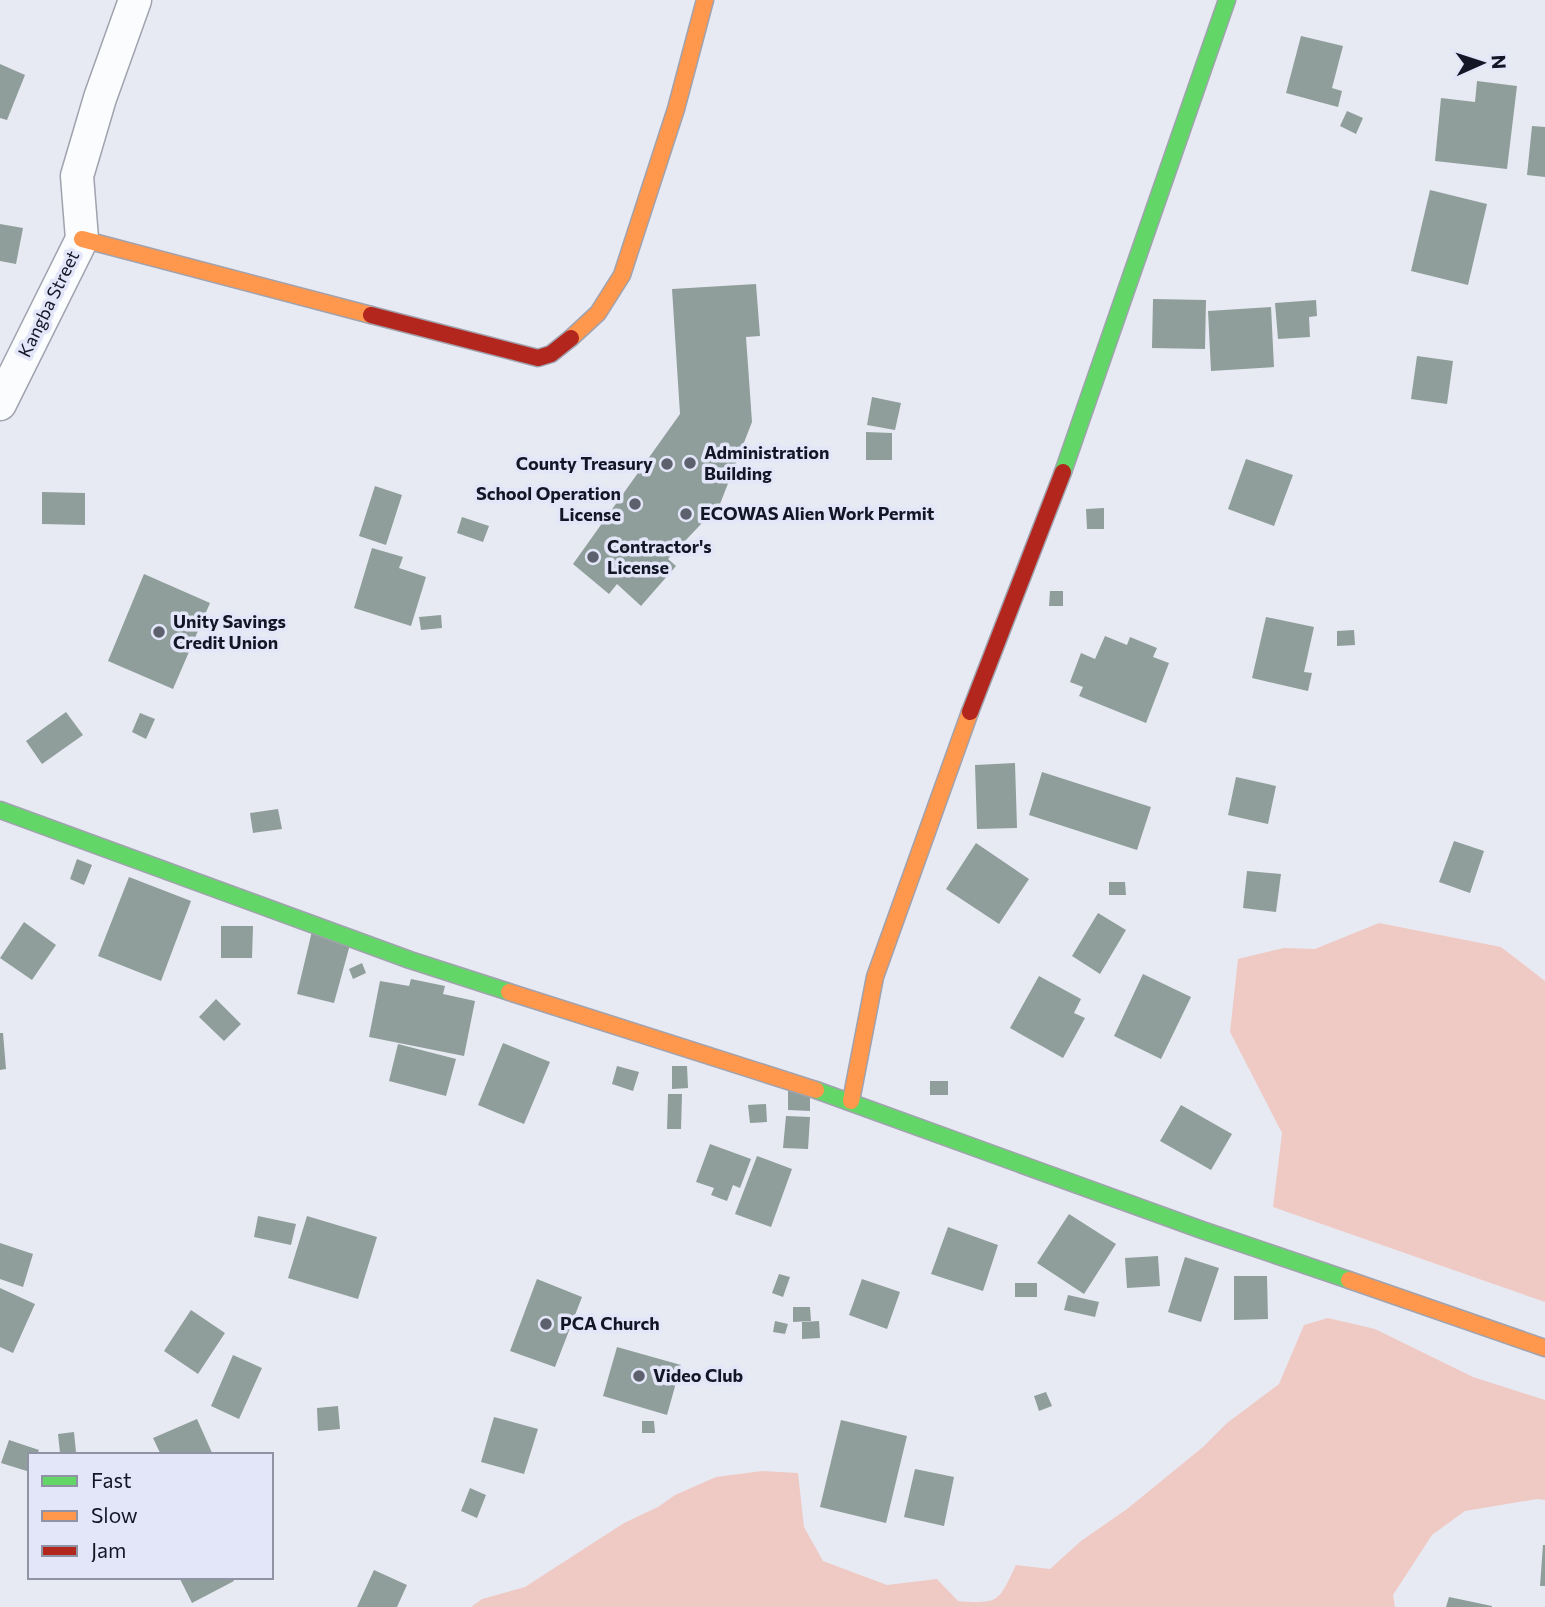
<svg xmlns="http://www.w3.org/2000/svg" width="1545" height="1607" font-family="Commissioner,sans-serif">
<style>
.green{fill:#efcac4}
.building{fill:#8f9e9a}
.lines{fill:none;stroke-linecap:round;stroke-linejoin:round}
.street-casing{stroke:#a0a2ae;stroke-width:35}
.fast-casing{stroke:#a0a2ae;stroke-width:19}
.slow-casing{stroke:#a0a2ae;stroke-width:19}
.jam-casing{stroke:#a0a2ae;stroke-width:19}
.street{stroke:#fbfcfd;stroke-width:32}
.fast{stroke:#63d668;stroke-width:16}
.slow{stroke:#ff974d;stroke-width:16}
.jam{stroke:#b3261e;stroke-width:16}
.poi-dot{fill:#5d606d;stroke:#e2e6f8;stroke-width:2.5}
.labels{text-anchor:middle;stroke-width:7;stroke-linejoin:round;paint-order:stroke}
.street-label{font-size:18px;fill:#131625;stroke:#e2e6f8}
.poi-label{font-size:18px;font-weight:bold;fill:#131625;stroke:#e2e6f8;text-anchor:start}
</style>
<rect width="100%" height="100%" fill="#e7eaf3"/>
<!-- green -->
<path class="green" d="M 1379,923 L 1501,947 L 1545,981 L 1545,1302 L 1273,1207 L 1282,1133 L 1230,1032 L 1238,959 L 1284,948 L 1315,949 Z
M 1328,1318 L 1375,1329 L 1473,1377 L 1545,1400 L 1545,1500 L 1537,1499 L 1465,1511 L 1432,1535 L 1393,1595 L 1395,1607 L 471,1607 L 482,1599 L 525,1587 L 624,1523 L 658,1507 L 675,1495 L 716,1477 L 762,1471 L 798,1473 L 804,1527 L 823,1561 L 887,1585 L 937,1579 L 958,1601 C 1000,1604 998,1602 1016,1565 L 1050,1569 L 1081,1541 L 1127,1509 L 1203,1447 L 1227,1423 L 1279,1384 L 1304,1325 Z"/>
<!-- building -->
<path class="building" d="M 1301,36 L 1343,46 L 1332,88 L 1342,91 L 1338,107 L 1286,93 Z
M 0,64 L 25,75 L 7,120 L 0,118 Z
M 1477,81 L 1517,86 L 1507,169 L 1435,161 L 1441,98 L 1475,102 Z
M 1347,111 L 1363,118 L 1356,134 L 1340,126 Z
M 1532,126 L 1545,127 L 1545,177 L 1527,175 Z
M 1430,190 L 1487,204 L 1468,285 L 1411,271 Z
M 0,224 L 23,228 L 16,264 L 0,261 Z
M 756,284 L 760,336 L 746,337 L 752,422 L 720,504 L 668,559 L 676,566 L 641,606 L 617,584 L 609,594 L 573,564 L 680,414 L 672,289 Z
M 1153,299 L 1206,300 L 1205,349 L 1152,348 Z
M 1316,300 L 1317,316 L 1309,317 L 1310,337 L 1278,339 L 1275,303 Z
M 1271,307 L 1274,367 L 1211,371 L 1208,311 Z
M 1417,356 L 1453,361 L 1447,404 L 1411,399 Z
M 872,397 L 901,403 L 895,430 L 867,425 Z
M 866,432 L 892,433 L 892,460 L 866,460 Z
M 1246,459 L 1293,475 L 1274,526 L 1228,509 Z
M 375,486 L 402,495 L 386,545 L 359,536 Z
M 42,492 L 85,493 L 85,525 L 42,524 Z
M 1104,508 L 1104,529 L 1087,529 L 1086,509 Z
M 462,517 L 489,526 L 483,542 L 457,533 Z
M 372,548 L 403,557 L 399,568 L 426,577 L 411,626 L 354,608 Z
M 144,574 L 210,603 L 173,689 L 108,661 Z
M 1050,591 L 1063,591 L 1063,606 L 1049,606 Z
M 441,615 L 442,628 L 421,630 L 419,617 Z
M 1266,617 L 1314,627 L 1304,672 L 1312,673 L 1308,691 L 1252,678 Z
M 1354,630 L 1355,645 L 1337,646 L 1337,631 Z
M 1105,636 L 1127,645 L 1130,637 L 1157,648 L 1153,657 L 1169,663 L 1146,723 L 1079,696 L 1083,687 L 1070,682 L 1081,653 L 1095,659 Z
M 66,712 L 83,735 L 42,764 L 26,741 Z
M 140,713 L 155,719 L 146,739 L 132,732 Z
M 1015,763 L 1017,828 L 977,829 L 975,765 Z
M 1042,772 L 1151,807 L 1137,850 L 1029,815 Z
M 1236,777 L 1276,786 L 1268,824 L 1228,815 Z
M 278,809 L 282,829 L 253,833 L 250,813 Z
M 1454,841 L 1484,851 L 1470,893 L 1439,882 Z
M 976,843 L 1029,879 L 999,924 L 946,889 Z
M 77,859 L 92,865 L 84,885 L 70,879 Z
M 1247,871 L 1281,874 L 1276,912 L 1243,908 Z
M 129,877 L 191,901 L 161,981 L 98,956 Z
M 1109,882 L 1125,882 L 1126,895 L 1109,895 Z
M 1098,913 L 1126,930 L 1100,974 L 1072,956 Z
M 24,922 L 56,945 L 32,980 L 0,958 Z
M 221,926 L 253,926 L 252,958 L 221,958 Z
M 312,931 L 351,941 L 334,1003 L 297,994 Z
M 362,963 L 366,973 L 353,979 L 349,969 Z
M 1143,974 L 1191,997 L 1161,1059 L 1114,1036 Z
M 1039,976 L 1081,999 L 1074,1013 L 1085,1018 L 1063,1058 L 1010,1028 Z
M 411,979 L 445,986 L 443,994 L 475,1001 L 464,1056 L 369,1037 L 380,981 L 409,986 Z
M 216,999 L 241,1024 L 224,1041 L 199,1017 Z
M 0,1033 L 3,1033 L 6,1069 L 0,1070 Z
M 503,1043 L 550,1062 L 524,1124 L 478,1105 Z
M 398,1044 L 456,1059 L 446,1096 L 389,1081 Z
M 617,1066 L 639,1072 L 633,1091 L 612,1084 Z
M 672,1066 L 687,1066 L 688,1088 L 672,1089 Z
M 930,1081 L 948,1081 L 948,1095 L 930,1095 Z
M 788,1091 L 810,1092 L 810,1111 L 788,1110 Z
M 668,1094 L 682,1094 L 681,1129 L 667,1129 Z
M 766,1104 L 767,1122 L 750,1123 L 748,1105 Z
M 1181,1105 L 1232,1134 L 1211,1170 L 1160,1141 Z
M 786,1116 L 810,1117 L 808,1149 L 783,1148 Z
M 710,1144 L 751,1159 L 740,1188 L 733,1185 L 727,1201 L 711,1195 L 714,1188 L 696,1182 Z
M 757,1156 L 792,1169 L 771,1227 L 735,1214 Z
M 1069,1214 L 1116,1244 L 1084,1294 L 1037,1263 Z
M 258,1216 L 296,1224 L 291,1245 L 254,1237 Z
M 307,1216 L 377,1237 L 358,1299 L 288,1278 Z
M 948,1227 L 998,1245 L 983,1291 L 931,1274 Z
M 0,1243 L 33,1254 L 23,1287 L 0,1279 Z
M 1158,1256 L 1160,1286 L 1127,1288 L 1125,1258 Z
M 1185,1257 L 1219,1268 L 1201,1322 L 1168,1312 Z
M 779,1274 L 790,1277 L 783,1297 L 772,1293 Z
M 1234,1276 L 1267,1276 L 1268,1319 L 1234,1320 Z
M 537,1279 L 582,1297 L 555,1367 L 510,1351 Z
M 862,1279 L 900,1292 L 887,1329 L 849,1315 Z
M 1015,1283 L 1037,1283 L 1037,1297 L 1015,1297 Z
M 0,1288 L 35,1304 L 13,1353 L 0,1347 Z
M 1068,1295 L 1099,1302 L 1095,1317 L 1064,1310 Z
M 793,1307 L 810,1307 L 811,1321 L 793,1322 Z
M 191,1310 L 225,1333 L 198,1374 L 164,1351 Z
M 775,1321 L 788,1324 L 785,1334 L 773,1332 Z
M 819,1321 L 820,1338 L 802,1339 L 802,1322 Z
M 617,1347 L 681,1365 L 667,1415 L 603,1396 Z
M 233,1355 L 262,1368 L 239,1419 L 211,1406 Z
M 1046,1392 L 1052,1406 L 1039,1411 L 1034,1396 Z
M 338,1406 L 340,1429 L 318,1431 L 317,1408 Z
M 494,1417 L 538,1429 L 524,1474 L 481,1462 Z
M 197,1419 L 213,1455 L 161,1455 L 153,1438 Z
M 841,1420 L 907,1436 L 886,1523 L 820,1507 Z
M 642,1421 L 654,1421 L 655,1433 L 642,1433 Z
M 74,1432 L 76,1452 L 60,1453 L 58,1434 Z
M 9,1440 L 39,1450 L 37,1455 L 30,1455 L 30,1472 L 1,1463 Z
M 915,1469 L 954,1477 L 944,1526 L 904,1517 Z
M 470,1488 L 486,1495 L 477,1518 L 461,1511 Z
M 1543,1545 L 1545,1545 L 1545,1586 L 1540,1586 Z
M 374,1570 L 407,1585 L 397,1607 L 357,1607 Z
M 179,1577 L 232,1577 L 234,1581 L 192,1603 Z
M 1449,1597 L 1492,1606 L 1492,1607 L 1446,1607 Z"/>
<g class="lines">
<defs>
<path id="street" d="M 0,404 L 82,239 L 77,176 L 100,98 L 135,0"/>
<path id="fast" d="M 1063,472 L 1227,0
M 0,810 L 410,960 L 509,992
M 816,1090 L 1202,1230 L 1349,1280"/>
<path id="slow" d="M 82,239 L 371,315
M 571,338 L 598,313 L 622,275 L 676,109 L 705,0
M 509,992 L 816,1090
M 851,1101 L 875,977 L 970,712
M 1349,1280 L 1545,1348"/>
<path id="jam" d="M 371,315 L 538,358 L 551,354 L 571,338
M 970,712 L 1063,472"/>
</defs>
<!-- street casing -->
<use href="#street" class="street-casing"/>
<!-- fast casing -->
<use href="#fast" class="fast-casing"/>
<!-- slow casing -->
<use href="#slow" class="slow-casing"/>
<!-- jam casing -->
<use href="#jam" class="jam-casing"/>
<!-- street -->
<use href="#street" class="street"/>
<!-- fast -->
<use href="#fast" class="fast"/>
<!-- slow -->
<use href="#slow" class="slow"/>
<!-- jam -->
<use href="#jam" class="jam"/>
</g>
<!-- markers -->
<g class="poi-dot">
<circle cx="690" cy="463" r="7"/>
<circle cx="667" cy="464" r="7"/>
<circle cx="635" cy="504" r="7"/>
<circle cx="686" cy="514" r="7"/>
<circle cx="593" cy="557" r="7"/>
<circle cx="159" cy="632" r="7"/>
<circle cx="546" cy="1324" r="7"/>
<circle cx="639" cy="1376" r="7"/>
</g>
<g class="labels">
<!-- street labels -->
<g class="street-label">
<text transform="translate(49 304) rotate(-64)" y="6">Kangba Street</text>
</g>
<!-- poi labels -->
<g class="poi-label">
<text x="704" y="459">Administration<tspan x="704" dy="21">Building</tspan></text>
<text x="653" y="470" text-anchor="end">County Treasury</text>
<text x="621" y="500" text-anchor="end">School Operation<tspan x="621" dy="21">License</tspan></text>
<text x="700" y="520">ECOWAS Alien Work Permit</text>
<text x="607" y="553">Contractor's<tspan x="607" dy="21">License</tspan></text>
<text x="173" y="628">Unity Savings<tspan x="173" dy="21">Credit Union</tspan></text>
<text x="560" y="1330">PCA Church</text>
<text x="653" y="1382">Video Club</text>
</g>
</g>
<!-- legend -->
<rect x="28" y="1453" width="245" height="126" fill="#e2e6f8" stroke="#8f93a4" stroke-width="2"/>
<rect x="42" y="1476" width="35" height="10" fill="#63d668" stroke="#8f93a4" stroke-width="2"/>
<text x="91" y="1488" font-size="21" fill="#131625">Fast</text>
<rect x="42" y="1511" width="35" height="10" fill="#ff974d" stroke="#8f93a4" stroke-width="2"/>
<text x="91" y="1523" font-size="21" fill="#131625">Slow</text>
<rect x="42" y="1546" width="35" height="10" fill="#b3261e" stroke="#8f93a4" stroke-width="2"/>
<text x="91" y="1558" font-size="21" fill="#131625">Jam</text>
<!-- north arrow -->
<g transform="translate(1482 63) rotate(87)" stroke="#e2e6f8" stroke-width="5" paint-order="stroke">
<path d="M0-5L12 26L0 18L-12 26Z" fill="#131625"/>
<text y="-10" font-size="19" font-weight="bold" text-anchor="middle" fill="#131625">N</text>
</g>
</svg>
